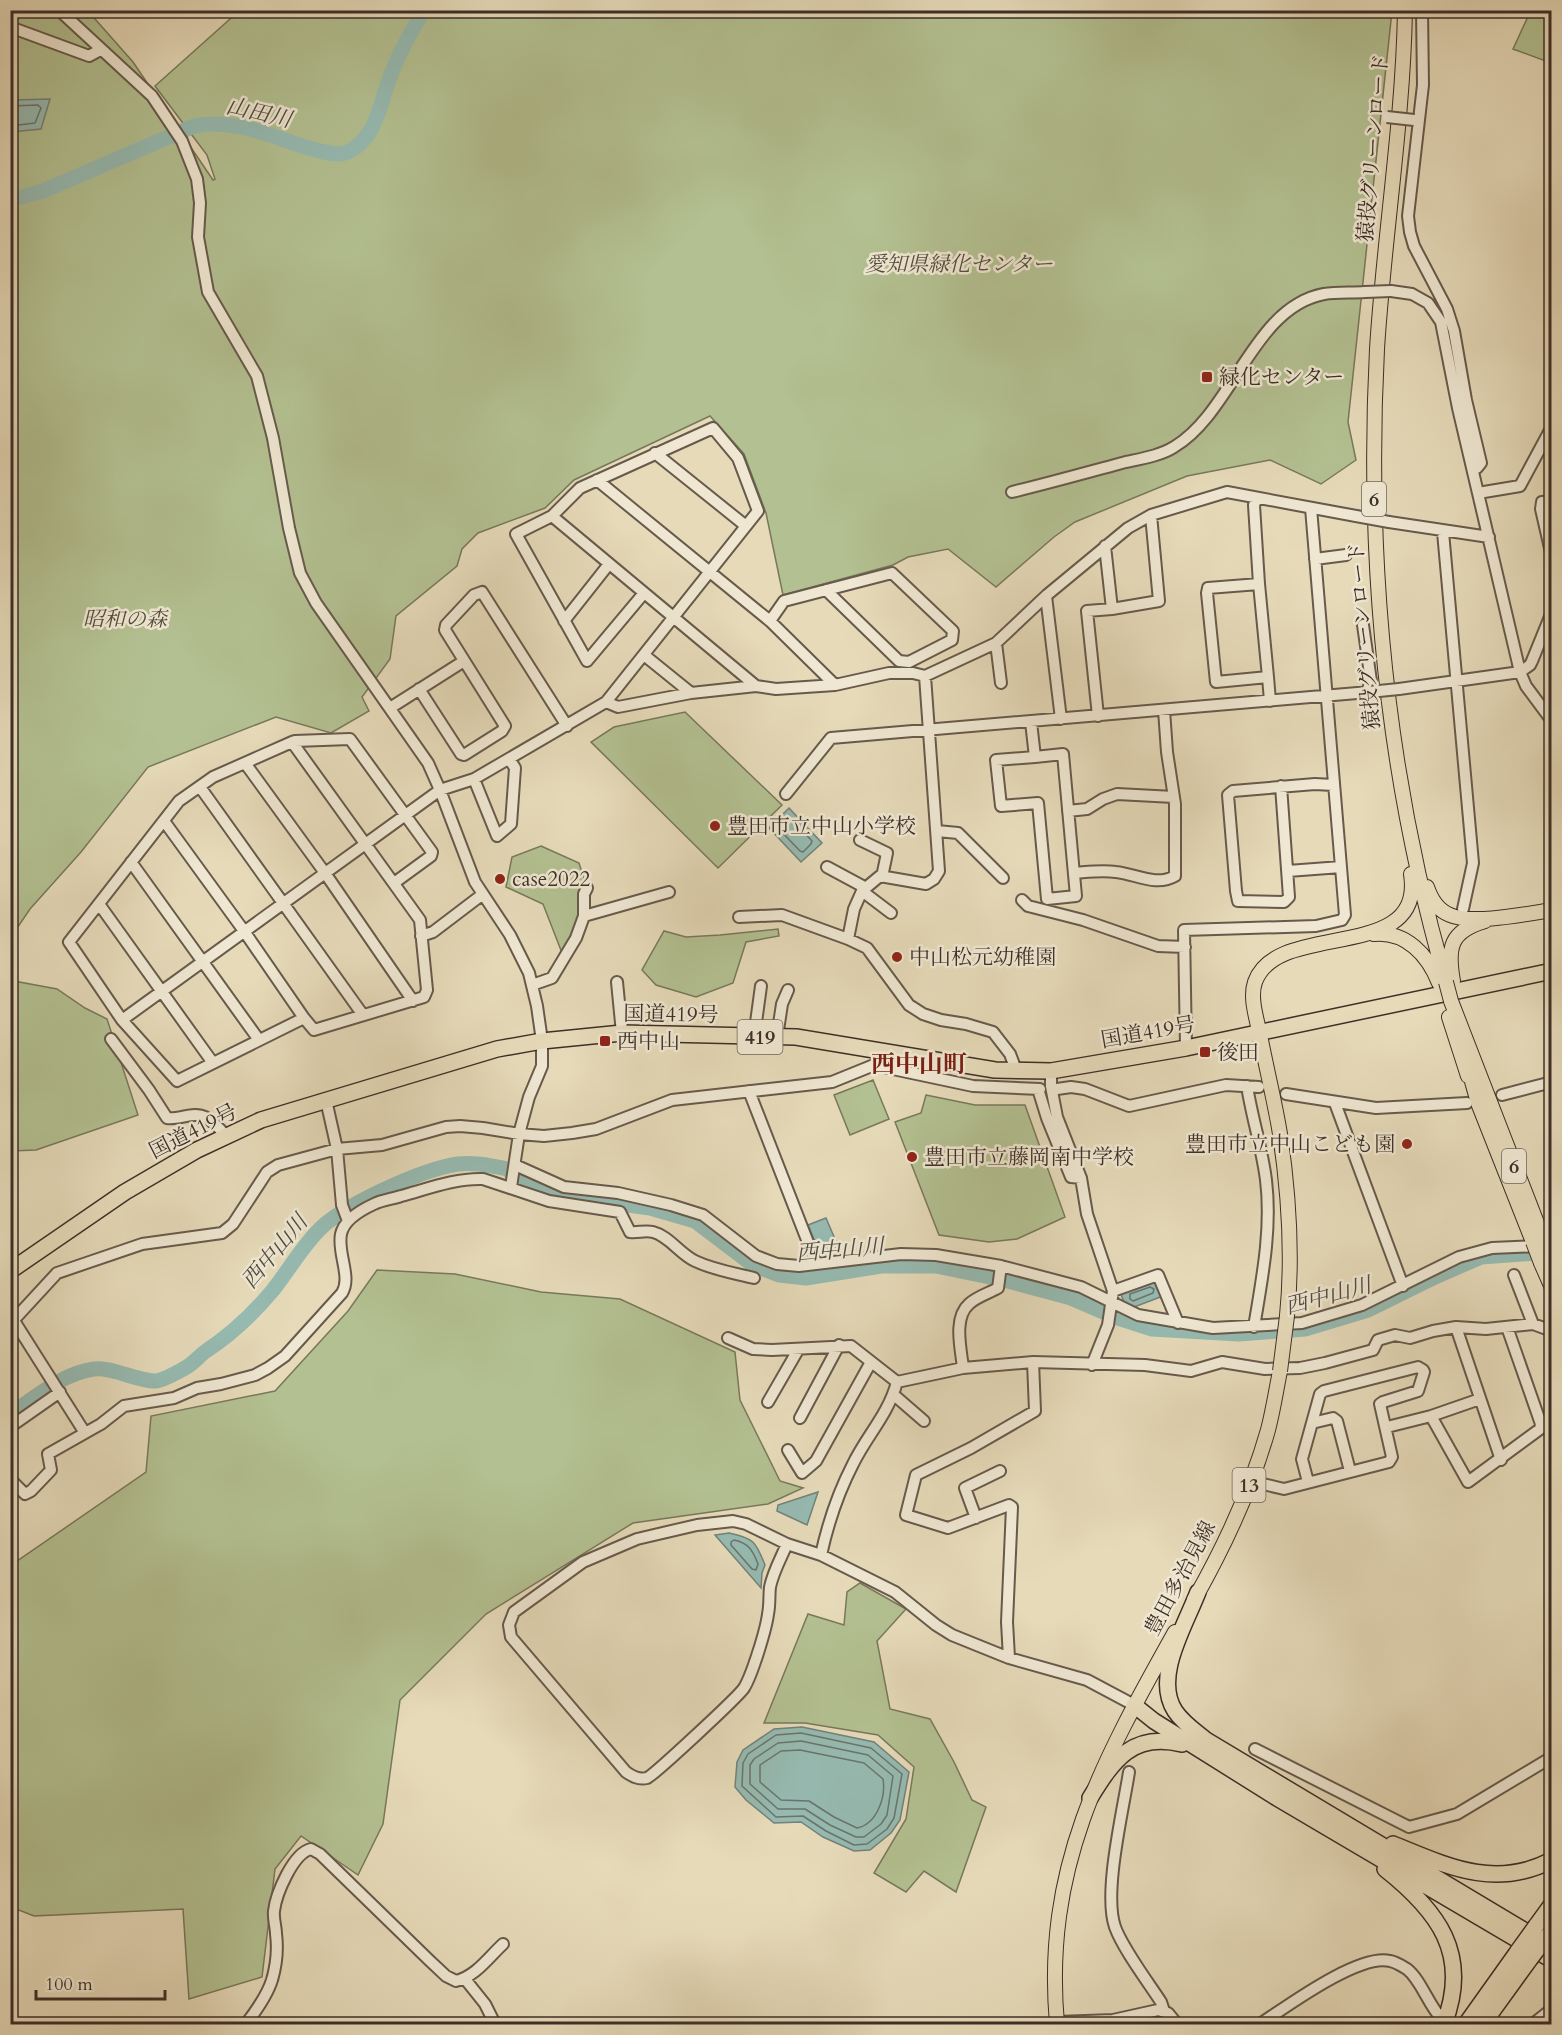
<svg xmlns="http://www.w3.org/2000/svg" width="1562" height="2035" font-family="Cardo,'Noto Serif JP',serif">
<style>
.green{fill:#b3c091;stroke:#78785c;stroke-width:1.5}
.water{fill:#96bab1;stroke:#72827a;stroke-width:1.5}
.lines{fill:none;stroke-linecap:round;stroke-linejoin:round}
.shore{stroke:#6a746c;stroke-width:1.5}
.river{stroke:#96bab1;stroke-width:15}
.minor-casing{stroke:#675a4c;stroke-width:14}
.major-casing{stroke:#3d2f28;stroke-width:16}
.highway-casing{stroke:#3d2f28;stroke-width:18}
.minor{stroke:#efe7d2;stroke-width:10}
.major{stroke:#e6dab9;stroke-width:14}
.highway{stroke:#e6dab9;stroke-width:15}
.minor-bridge-casing{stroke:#675a4c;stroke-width:14;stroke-linecap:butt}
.major-bridge-casing{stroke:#3d2f28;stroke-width:16;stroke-linecap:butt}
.highway-bridge-casing{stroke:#3d2f28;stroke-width:18;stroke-linecap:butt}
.minor-bridge{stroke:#efe7d2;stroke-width:10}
.major-bridge{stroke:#e6dab9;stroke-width:14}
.highway-bridge{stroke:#e6dab9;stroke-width:15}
.poi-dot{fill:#8f2418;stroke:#efe7d2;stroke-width:2}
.labels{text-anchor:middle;stroke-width:5;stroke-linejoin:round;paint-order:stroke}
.shield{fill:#efe7d2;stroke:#72665b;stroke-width:1.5}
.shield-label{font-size:20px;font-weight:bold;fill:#3d2f28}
.street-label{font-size:21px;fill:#3d2f28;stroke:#efe7d2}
.park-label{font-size:21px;font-style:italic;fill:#554c3d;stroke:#efe7d2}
.poi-label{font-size:21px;fill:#3d2f28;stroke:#efe7d2;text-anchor:start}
.water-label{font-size:22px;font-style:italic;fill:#4f4b43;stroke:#efe7d2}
.quarter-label{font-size:24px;font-weight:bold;fill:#7a1f14;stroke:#efe7d2}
</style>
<rect width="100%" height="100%" fill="#e6dab9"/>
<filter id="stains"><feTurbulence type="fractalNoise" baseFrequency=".00333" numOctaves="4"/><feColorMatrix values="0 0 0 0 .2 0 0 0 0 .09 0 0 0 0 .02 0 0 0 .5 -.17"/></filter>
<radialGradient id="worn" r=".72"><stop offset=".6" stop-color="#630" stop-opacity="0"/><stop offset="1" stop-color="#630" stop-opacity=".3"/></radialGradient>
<!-- green -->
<path class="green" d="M 1531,10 L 1551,11 L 1551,63 L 1513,49 Z
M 10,11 L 88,11 L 133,62 L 213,180 L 215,179 L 207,155 L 155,86 L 239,11 L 1392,11 L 1348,422 L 1356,460 L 1321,484 L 1270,460 L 1187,476 L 1075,522 L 1054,537 L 996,587 L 948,549 L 908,557 L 893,565 L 783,595 L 766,513 L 744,454 L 710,416 L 574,480 L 545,508 L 478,533 L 462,549 L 457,566 L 396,616 L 390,659 L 362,697 L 369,711 L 331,733 L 276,717 L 148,767 L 81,852 L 30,909 L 11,937 Z
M 685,712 L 782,805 L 718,868 L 591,742 L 614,727 Z
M 541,846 L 579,863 L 589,894 L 577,922 L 571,958 L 564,958 L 543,904 L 506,887 L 512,857 Z
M 778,929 L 779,936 L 746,942 L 733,983 L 696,997 L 656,985 L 642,970 L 664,931 L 686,937 L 720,935 Z
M 10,976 L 14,981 L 57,989 L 85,1008 L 107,1019 L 138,1115 L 36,1150 L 11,1151 Z
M 873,1080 L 889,1119 L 850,1135 L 834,1095 Z
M 926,1095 L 975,1105 L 1025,1105 L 1065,1217 L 1017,1239 L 989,1242 L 939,1235 L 895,1122 L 921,1113 Z
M 377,1270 L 455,1274 L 541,1292 L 620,1299 L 735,1352 L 740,1400 L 780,1481 L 803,1488 L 768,1504 L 633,1523 L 486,1614 L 400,1700 L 383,1824 L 358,1875 L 301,1836 L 275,1869 L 262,1977 L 189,1999 L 183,1909 L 34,1916 L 11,1907 L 10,1566 L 146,1472 L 151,1416 L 275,1391 L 348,1311 Z
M 860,1583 L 906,1609 L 877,1641 L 890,1709 L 930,1719 L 954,1762 L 972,1800 L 986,1807 L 956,1892 L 924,1871 L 906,1892 L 874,1873 L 906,1819 L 914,1767 L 878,1735 L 805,1723 L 764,1723 L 808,1614 L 844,1625 L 847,1592 Z"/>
<!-- water -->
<path class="water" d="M 50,99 L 41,129 L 11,132 L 11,100 Z
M 789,808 L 822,843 L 801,862 L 769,828 Z
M 826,1218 L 838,1246 L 820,1254 L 808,1225 Z
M 1155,1278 L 1163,1296 L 1129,1309 L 1126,1307 L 1120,1292 Z
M 818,1492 L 807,1525 L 777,1511 L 778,1505 Z
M 729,1533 C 754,1538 756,1542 765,1565 L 762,1573 L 761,1588 L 715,1535 Z
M 802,1727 L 874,1742 L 909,1772 L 900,1820 L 891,1833 L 870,1850 L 854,1851 L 823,1837 L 801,1822 L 774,1823 L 746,1800 L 735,1787 L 737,1762 L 743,1750 L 774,1729 Z"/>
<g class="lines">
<!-- shore -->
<path class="shore" d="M 10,106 L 38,105 L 41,108 L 35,123 L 10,126
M 787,819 L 791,819 L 812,841 L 811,844 L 803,852 L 800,851 L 779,829 L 779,826 Z
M 1150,1287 L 1154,1289 L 1153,1293 L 1133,1301 L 1130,1299 L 1130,1294 Z
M 734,1540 C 749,1543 753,1551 758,1564 L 756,1570 L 752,1569 L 731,1545 L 731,1542 Z
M 801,1733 L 871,1748 L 902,1774 L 894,1818 L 887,1829 L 867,1844 L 854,1845 L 826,1831 L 803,1816 L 776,1817 L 742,1786 L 743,1763 L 748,1754 L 776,1735 Z
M 801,1741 L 868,1755 L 893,1776 L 887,1815 L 881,1824 L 864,1837 L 856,1837 L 830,1825 L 805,1809 L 778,1809 L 750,1784 L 750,1765 L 754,1759 L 778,1743 Z
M 800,1750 L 864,1763 L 883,1779 C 886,1797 877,1824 857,1828 L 834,1817 L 809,1801 L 781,1800 L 760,1782 L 760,1765 L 781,1751 Z"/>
<!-- river -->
<path class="river" d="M 10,200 L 43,191 L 194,126 C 238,117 279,141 320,151 C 329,153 339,156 348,152 C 377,139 381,98 392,72 C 400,51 412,30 424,10
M 10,1414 C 36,1397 63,1373 94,1369 C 111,1366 139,1382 156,1381 C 164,1380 178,1372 185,1368 C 193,1364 199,1356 206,1351 C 232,1334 253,1314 273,1290 C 288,1271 300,1250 317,1232 C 340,1206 423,1169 458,1164 C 475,1162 492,1166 508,1169 L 517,1180 L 537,1187 L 585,1199 L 650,1208 L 695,1221 L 753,1265 L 779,1275 L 806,1278 L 881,1266 L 936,1266 L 1004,1280 L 1071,1298 L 1115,1317 L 1152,1329 L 1239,1334 L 1305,1329 L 1368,1310 L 1435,1277 L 1481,1257 L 1551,1252"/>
<defs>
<path id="minor" d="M 59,10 L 152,96 L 182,141 L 197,179 L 200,203 L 198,237 L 208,292 L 257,376 L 273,438 L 289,528 L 300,573 L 316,603 L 428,763 L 440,790 L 475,882 L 510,935 L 529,973 L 537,1006 L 542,1041 L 542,1066 L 529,1097 L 519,1134 L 511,1187
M 1422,10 L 1423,85 L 1408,216 L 1410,232 L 1414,246 L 1447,309 L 1454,331 L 1466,400 L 1481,463 L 1477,468 L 1473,469
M 10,27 L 89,56 L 100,50
M 1391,291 L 1412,294 L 1428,303 L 1441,322 L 1458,408 L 1520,672 L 1526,686 L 1552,721
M 655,453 L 746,526
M 597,480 L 770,621 L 835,685
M 1012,492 C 1049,483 1085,473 1122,463 C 1139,459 1160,456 1174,447 C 1233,412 1253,307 1324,294 C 1337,292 1351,293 1365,292
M 1478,493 L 1520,486 L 1549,432 L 1552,433
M 1257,498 L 1254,505 L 1259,584
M 1552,501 L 1542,502 L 1541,509 L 1552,557
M 552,516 L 756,686
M 1389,522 L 1489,537
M 1443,532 L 1473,863 L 1463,909
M 1315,559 L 1346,555
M 1259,584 L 1268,677 L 1216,682 L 1207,593 L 1208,588 Z
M 1046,596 L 1061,719
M 1112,609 L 1159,601 L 1151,515
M 564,621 L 609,564
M 770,621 L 784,601 L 892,573 L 953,631 L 952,640 L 909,662 L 899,661 L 826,590
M 1363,625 L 1371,681 L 1367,692
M 996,643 L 1001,683
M 644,655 L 691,693
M 1268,677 L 1270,701
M 419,689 L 461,754 L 464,755 L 502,731 L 505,726 L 445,630 L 446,625 L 474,595 L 482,592 L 567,726
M 1399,689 L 1520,672 L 1530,665 L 1532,661 L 1552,612
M 606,702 L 618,707 L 691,693 L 756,686 L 776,689 L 835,685 L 889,673 L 913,673 L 925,676 L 996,643 L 1047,595 L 1128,528 L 1151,515 L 1227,492 L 1356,516
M 390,708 L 464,661
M 1098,716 L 1087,611 L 1112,609 L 1105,546
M 1031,722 L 1035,757 L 996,760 L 1001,806 L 1038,803 L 1047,899 L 1076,896 L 1063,754 L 1035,757
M 292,742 L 420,920 L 427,990 L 424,997 L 314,1030 L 304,1018 L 177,1081 L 122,1020 L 69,942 L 179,801 L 213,777 L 292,742 L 295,741 L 350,739 L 432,852 L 431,856 L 394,883
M 245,763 L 325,873 L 413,1001
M 474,779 L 497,836 L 511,824 L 515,768 L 510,760
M 1281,786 L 1289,897 L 1284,902 L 1238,901 L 1236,891 L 1228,795 L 1233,791 L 1315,784 L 1333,785
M 200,787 L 363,1015
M 786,794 L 831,738 L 1369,692
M 1068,811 L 1087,809 L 1103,799 L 1117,794 L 1174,797
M 164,821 L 244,931 L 304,1018
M 937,831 L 958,833 L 1003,878
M 860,840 L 887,853 L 882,877
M 131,862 L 259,1040
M 827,867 L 866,888
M 1288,871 L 1341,867
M 1074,873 C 1088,872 1102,870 1116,872 C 1136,874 1156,887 1175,876 L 1175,804 L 1167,752 L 1164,710
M 862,891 L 891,913
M 1022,900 L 1028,906 L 1083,920 L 1158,946 L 1185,947
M 99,904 L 213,1063
M 584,916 L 669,892
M 739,917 L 782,915 L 848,939 L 867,948 L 909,1005 L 923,1014 L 941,1020 L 966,1024 L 993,1032 L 1010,1054 L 1016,1070
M 421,936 L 433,932 L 483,894
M 848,939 L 854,909 L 862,891 L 880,876 L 926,884 L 934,879 L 939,871 L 925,676
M 617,982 L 622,1033
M 532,985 L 552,978 L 576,938 L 584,916 L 584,894 L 587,888
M 122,1020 L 440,790 L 474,779 L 606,702 L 758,511 L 738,458 L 713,428 L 580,488 L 552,516 L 516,534 L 587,661 L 644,593
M 754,1037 L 761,986
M 777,1037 L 782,1004 L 788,990
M 111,1039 L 149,1090 L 167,1118 C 179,1120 194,1111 205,1117 C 213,1121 221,1130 227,1137
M 1186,1048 L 1184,930 L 1316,926 L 1342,920 L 1345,915 L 1311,508
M 1051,1071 L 1051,1086 L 1057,1117 L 1081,1178 L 1087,1214 L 1113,1291 L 1108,1325 L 1092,1365
M 1247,1086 C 1252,1118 1262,1148 1266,1180 C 1272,1229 1262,1279 1254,1327
M 1038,1089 L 1047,1118 L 1071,1177 L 1081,1178
M 1057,1089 L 1071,1087 L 1085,1089 L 1129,1106 L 1226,1085 L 1259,1087
M 749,1091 L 816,1263
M 1286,1094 L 1376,1108 L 1467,1103
M 1502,1095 L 1552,1082
M 326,1100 L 337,1149 L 342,1205 L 348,1221
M 1335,1103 L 1403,1286
M 515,1165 L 564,1187 L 618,1193 L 671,1205 L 703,1215 L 756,1256 L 777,1264 L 799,1266 L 901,1254 L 936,1255 L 1001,1266 L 1081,1287 L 1138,1315 L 1213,1328 L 1302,1323 L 1362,1305 L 1459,1257 L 1492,1248 L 1540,1246
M 1514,1275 L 1533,1324
M 1113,1291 L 1158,1275 L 1178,1323
M 11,1316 L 85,1433
M 10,1324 L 57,1273 L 142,1244 L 222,1233 L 233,1224 L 267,1172 L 278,1165 L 337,1149 L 382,1145 L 446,1127 L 460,1126 L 483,1128 L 519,1134 L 544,1136 L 572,1133 L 596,1129 L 672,1100 L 832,1082 L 874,1065 L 973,1086 L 1040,1089
M 1456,1327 L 1501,1460
M 728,1338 L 753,1349 L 772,1350 L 851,1346 L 897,1382
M 963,1368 C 961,1349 953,1318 969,1304 C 976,1297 989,1293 998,1288 L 1001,1266
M 894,1395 L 924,1421
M 1480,1399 L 1431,1416 L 1468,1482 L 1540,1429 L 1541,1424 L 1507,1327
M 768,1402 L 798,1350
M 800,1418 L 839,1345
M 1312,1423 L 1333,1418 L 1337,1421 L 1350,1471
M 10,1427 L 60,1392
M 1387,1427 L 1431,1416
M 788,1450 L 802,1473 L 816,1461 L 871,1362
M 10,1479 L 25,1494 L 31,1491 L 51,1470 L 48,1454 L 101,1424 L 124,1406 L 174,1398 L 197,1388 L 221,1384 L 255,1375 L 268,1368 L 285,1356 L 342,1293 C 352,1277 337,1253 341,1234 C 344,1220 361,1210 374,1204 C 382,1200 392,1199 401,1196 C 427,1189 455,1178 483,1179 L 549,1201 L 620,1212 L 630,1232 C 638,1233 645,1230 653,1232 C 669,1236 680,1254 695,1261 C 714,1270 734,1273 754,1278
M 1250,1481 L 1284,1489 L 1389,1462 L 1392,1457 L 1380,1404 L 1383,1402 L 1418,1391 L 1424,1372 L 1423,1370 L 1418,1367 L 1324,1391 L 1320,1394 L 1302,1459 L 1308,1482
M 976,1518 L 965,1488 L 1000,1471
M 787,1544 C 781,1558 773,1572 770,1587 C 769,1595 770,1605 768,1614 C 766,1630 752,1675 744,1688 C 738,1697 654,1775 647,1778 C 638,1780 632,1776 626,1772 L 511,1637 L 509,1625 L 514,1612 L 583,1562 L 637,1539 L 697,1525 L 733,1521 L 746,1524 L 787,1544 L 821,1555 L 895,1592 L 936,1625 L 952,1635 L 1009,1658 L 1087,1680 L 1134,1705
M 821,1555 C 828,1523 838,1493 853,1464 C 867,1435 888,1415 897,1382 L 963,1368 L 1033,1362 L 1145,1365 L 1191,1371 L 1222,1362 L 1265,1369 L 1300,1368 L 1325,1363 L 1373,1350 L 1378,1340 L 1395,1335 L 1410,1338 L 1433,1331 L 1456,1327 L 1486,1329 L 1533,1324 L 1552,1331
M 1009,1658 L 1007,1622 L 1012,1507 L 1009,1505 L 948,1528 L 906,1515 L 916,1475 L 971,1448 L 1035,1411 L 1033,1362
M 1255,1749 L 1409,1827 L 1457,1814 L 1552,1757
M 1129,1772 C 1123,1811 1103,1893 1115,1927 C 1123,1949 1148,1982 1161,2002 L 1164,2011
M 465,1979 L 485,2004 L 495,2024
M 1057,2022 L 1113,2020 L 1158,2010 L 1168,2013 L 1177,2024
M 246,2024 C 256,2011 267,1996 272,1980 C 276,1966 278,1949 276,1934 C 276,1927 273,1918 274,1911 C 276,1894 293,1853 311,1849 L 320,1854 L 430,1961 L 446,1976 L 456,1981 C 476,1976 488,1958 503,1944
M 1260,2024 C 1286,2007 1359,1953 1390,1961 C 1396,1962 1402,1966 1407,1969 C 1421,1980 1428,2004 1441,2018
M 1533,2024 L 1552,2009"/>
<path id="major" d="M 1405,10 C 1403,124 1384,236 1377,349 C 1366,562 1387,777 1446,982
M 1427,887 C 1431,899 1437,910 1450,915 C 1472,925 1526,914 1552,910
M 1374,934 C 1406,931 1428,955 1439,983
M 1453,981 C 1447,948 1450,931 1485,921
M 1451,1001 L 1544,1241
M 1449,1017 L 1468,1076
M 1468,1067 L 1478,1103 L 1533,1242
M 1541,1263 L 1552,1288
M 1287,1316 C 1293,1256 1289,1195 1280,1134 C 1275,1103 1267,1071 1261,1040 C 1258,1022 1249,999 1255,982 C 1277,919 1425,965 1411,874
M 1194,1600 C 1224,1547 1251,1490 1268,1430 C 1273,1411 1276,1391 1280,1371
M 1057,2024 C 1043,1868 1101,1764 1175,1632"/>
<path id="highway" d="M 10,1271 L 125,1192 L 197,1150 L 261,1120 L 497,1049 L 542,1041 L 622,1033 L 796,1037 L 995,1070 L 1051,1071 L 1186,1048 L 1552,971
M 1198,1592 C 1185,1626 1153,1677 1175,1711 C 1183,1723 1195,1731 1206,1740 L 1552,1947
M 1134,1705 L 1154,1721 L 1277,1798 L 1552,1960
M 1090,1798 C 1114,1759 1133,1732 1182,1744
M 1393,1844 C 1447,1866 1495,1890 1552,1860
M 1385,1869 C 1438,1911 1471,1954 1444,2024
M 1536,1926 L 1552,1904
M 1466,2024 L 1518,1951
M 1483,2024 L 1530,1959"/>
</defs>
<!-- minor casing -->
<use href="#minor" class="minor-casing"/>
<!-- major casing -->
<use href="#major" class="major-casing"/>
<!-- highway casing -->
<use href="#highway" class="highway-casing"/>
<!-- minor -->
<use href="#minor" class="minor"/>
<!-- major -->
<use href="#major" class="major"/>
<!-- highway -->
<use href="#highway" class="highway"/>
<defs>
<path id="minor-bridge" d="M 1387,117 L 1414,120
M 1365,292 L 1391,291
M 1356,516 L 1389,522
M 1369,692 L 1399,689"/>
<path id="major-bridge" d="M 1446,982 L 1451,1001
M 1544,1241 L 1552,1259
M 1533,1242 L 1541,1263
M 1280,1371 L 1287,1316"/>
<path id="highway-bridge" d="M 1518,1951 L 1536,1926
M 1530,1959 L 1549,1934"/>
</defs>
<!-- minor-bridge casing -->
<use href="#minor-bridge" class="minor-bridge-casing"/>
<!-- major-bridge casing -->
<use href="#major-bridge" class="major-bridge-casing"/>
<!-- highway-bridge casing -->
<use href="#highway-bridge" class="highway-bridge-casing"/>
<!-- minor-bridge -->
<use href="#minor-bridge" class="minor-bridge"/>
<!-- major-bridge -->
<use href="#major-bridge" class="major-bridge"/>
<!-- highway-bridge -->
<use href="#highway-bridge" class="highway-bridge"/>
</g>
<!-- markers -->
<g class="poi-dot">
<rect x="1201" y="371" width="12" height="12" rx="3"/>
<circle cx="715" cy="826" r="6"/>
<circle cx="500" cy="879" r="6"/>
<circle cx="897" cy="957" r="6"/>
<rect x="599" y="1035" width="12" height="12" rx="3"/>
<rect x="1199" y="1046" width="12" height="12" rx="3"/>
<circle cx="1407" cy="1144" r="6"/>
<circle cx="912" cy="1157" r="6"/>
</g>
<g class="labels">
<!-- shield labels -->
<g class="shield">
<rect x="1362" y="482" width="24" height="34" rx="4.5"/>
<rect x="737.5" y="1020" width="45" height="34" rx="4.5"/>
<rect x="1502" y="1149" width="24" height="34" rx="4.5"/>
<rect x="1232.5" y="1468" width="33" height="34" rx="4.5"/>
</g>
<g class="shield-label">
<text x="1374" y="506">6</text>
<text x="760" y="1044">419</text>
<text x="1514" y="1173">6</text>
<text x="1249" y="1492">13</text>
</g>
<!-- street labels -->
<g class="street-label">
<text transform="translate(1373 148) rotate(-85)" y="7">猿投グリーンロード</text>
<text transform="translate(1364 636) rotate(-95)" y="7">猿投グリーンロード</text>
<text transform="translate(671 1014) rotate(1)" y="7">国道419号</text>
<text transform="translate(1148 1032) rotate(-10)" y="7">国道419号</text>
<text transform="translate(193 1131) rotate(-27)" y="7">国道419号</text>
<text transform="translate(1180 1578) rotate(-62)" y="7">豊田多治見線</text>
</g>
<!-- park labels -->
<g class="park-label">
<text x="959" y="271">愛知県緑化センター</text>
<text x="125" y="626">昭和の森</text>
</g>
<!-- poi labels -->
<g class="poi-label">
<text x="1219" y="384">緑化センター</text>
<text x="727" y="833">豊田市立中山小学校</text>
<text x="512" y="886">case2022</text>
<text x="909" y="964">中山松元幼稚園</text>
<text x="617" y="1048">西中山</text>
<text x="1217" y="1059">後田</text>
<text x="1395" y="1151" text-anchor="end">豊田市立中山こども園</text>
<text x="924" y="1164">豊田市立藤岡南中学校</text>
</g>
<!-- water labels -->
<g class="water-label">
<text transform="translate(259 112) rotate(13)" y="8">山田川</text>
<text transform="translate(840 1249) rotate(-5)" y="8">西中山川</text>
<text transform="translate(274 1251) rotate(-50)" y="8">西中山川</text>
<text transform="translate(1328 1295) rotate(-15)" y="8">西中山川</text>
</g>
<!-- quarter labels -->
<g class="quarter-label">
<text x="919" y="1072">西中山町</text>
</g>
</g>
<!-- margin -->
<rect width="1562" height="2035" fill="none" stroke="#e6dab9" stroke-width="36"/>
<rect x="12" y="12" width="1538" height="2011" fill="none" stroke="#3d2f28" stroke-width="3"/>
<rect x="18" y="18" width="1526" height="1999" fill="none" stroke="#3d2f28" stroke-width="1.5"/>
<!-- scale -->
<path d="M36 1990v9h129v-9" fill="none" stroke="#3d2f28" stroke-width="3"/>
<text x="45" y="1990" font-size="18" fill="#3d2f28" stroke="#efe7d2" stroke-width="4.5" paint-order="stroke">100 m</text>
<rect width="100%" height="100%" filter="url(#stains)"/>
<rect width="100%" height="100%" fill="url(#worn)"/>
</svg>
